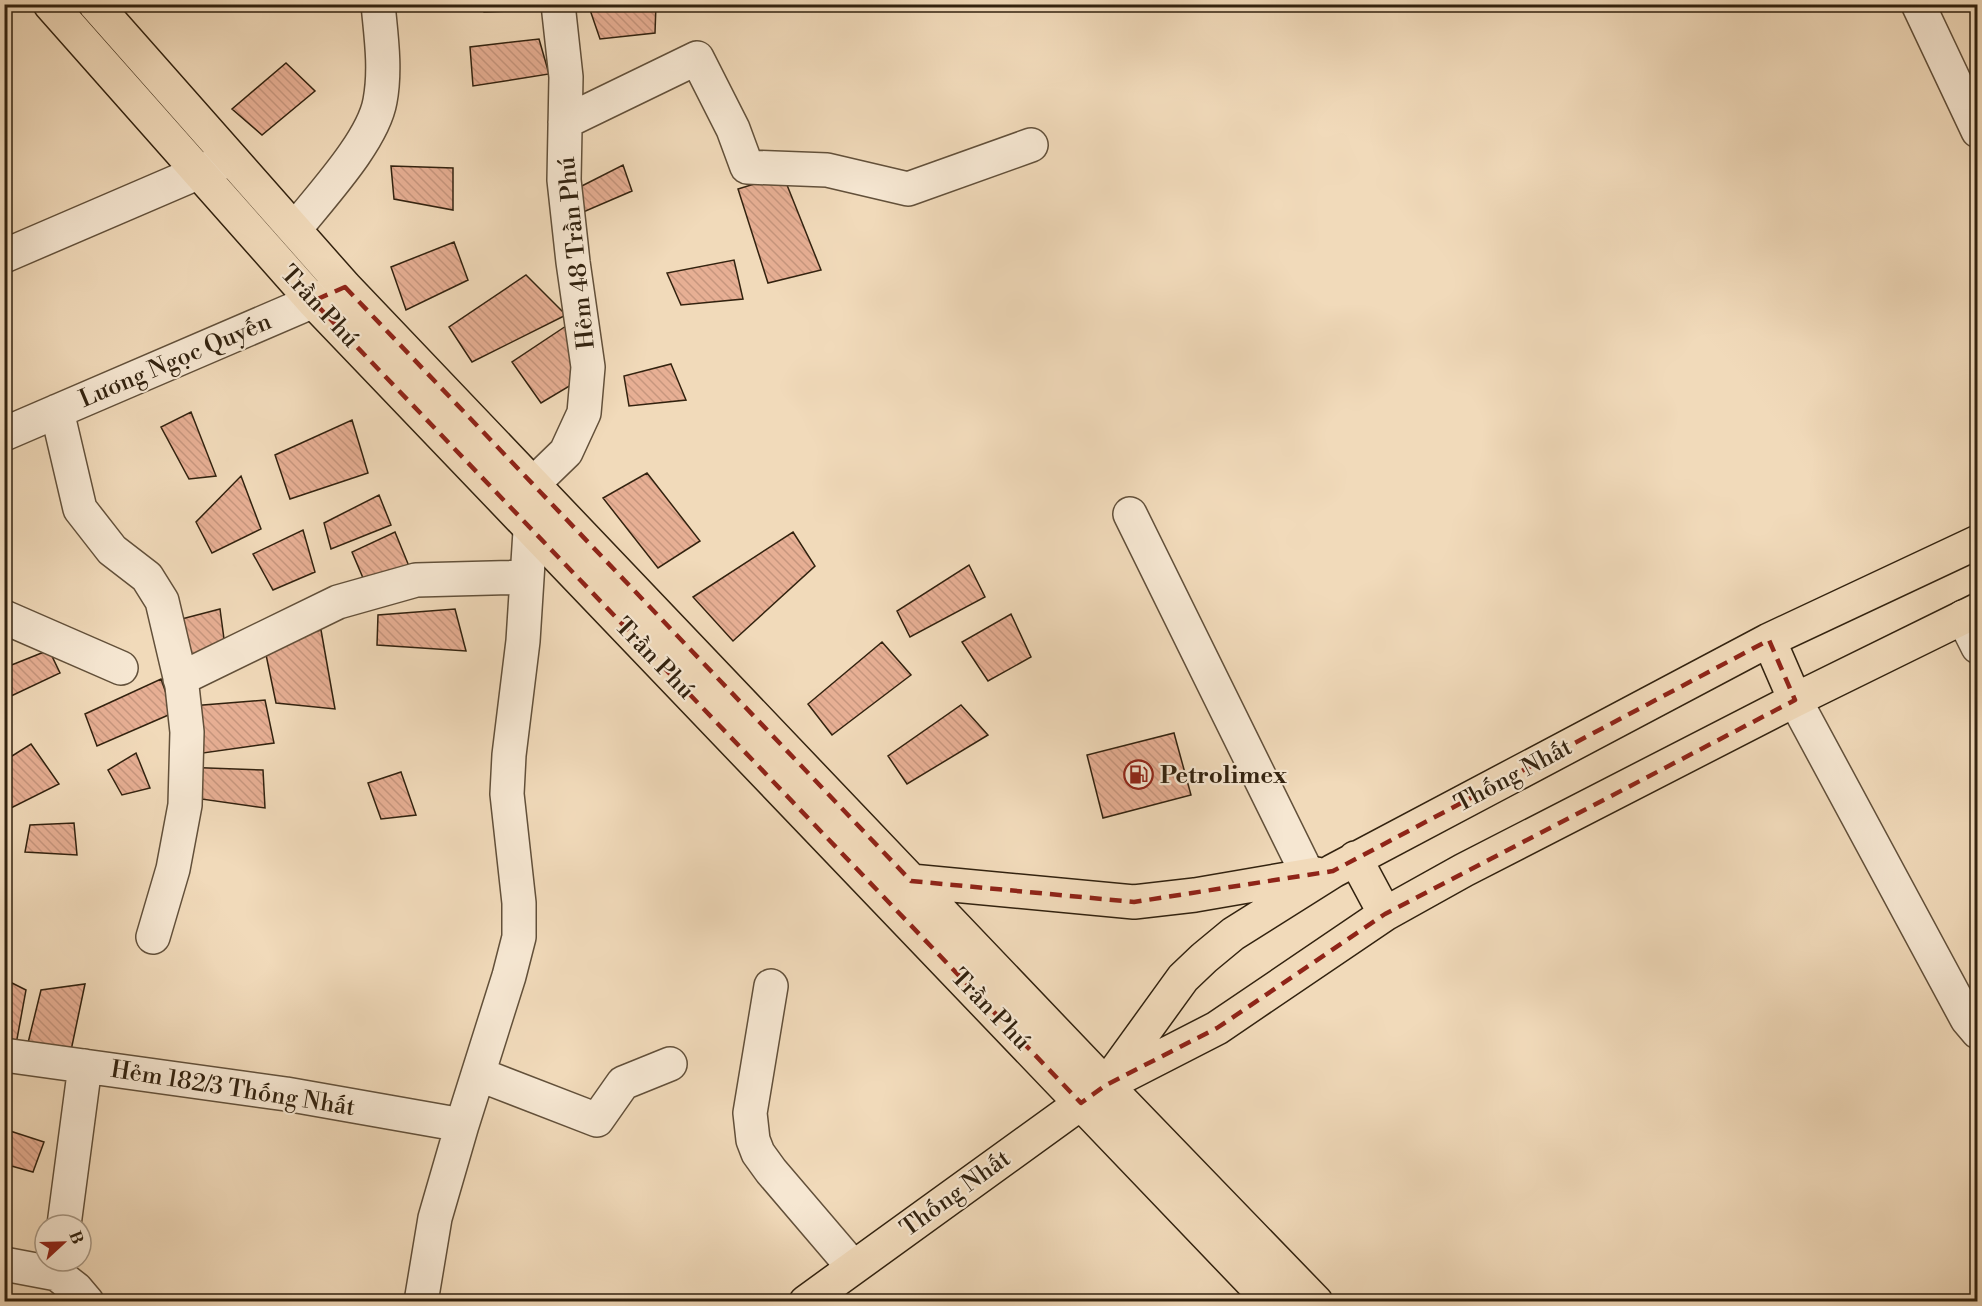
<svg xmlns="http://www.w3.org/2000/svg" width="1982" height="1306" font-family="'Libre Bodoni',serif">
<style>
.building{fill:url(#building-back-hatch);stroke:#32220f;stroke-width:1.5}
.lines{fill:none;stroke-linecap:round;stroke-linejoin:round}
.minor-casing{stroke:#62503a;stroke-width:36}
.major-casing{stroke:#32220f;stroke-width:36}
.minor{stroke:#f6e7d2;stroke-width:33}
.major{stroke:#f1daba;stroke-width:33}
.marked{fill:none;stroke:#8f2418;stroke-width:4.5;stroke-dasharray:12 8;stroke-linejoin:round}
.labels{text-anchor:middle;stroke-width:4.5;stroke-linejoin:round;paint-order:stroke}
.street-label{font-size:24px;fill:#32220f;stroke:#f6e7d2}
.poi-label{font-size:24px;font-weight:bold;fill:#32220f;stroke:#f6e7d2;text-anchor:start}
</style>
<defs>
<pattern id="building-back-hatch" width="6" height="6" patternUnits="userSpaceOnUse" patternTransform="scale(1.5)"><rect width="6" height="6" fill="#e7af94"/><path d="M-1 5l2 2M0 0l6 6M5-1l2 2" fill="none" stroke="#c7967e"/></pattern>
</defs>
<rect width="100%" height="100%" fill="#f1daba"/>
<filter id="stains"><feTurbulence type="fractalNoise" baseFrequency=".00333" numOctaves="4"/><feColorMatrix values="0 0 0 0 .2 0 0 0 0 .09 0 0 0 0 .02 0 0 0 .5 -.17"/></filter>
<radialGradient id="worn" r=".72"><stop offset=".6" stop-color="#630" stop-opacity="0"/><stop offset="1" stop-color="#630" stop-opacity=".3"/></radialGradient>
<!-- building -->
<path class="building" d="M 166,4 L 181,4 L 173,11 Z
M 480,4 L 535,4 L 536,10 L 484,12 Z
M 588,4 L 656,4 L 655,33 L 600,39 Z
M 539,39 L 549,74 L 473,86 L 470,47 Z
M 286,63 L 315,91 L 262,135 L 232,109 Z
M 623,165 L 632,191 L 574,216 L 568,193 Z
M 391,166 L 453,168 L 453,210 L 394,199 Z
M 783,175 L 821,270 L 768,283 L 738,189 Z
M 454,242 L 468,280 L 406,310 L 391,267 Z
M 734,260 L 743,299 L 681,305 L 667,273 Z
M 526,275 L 566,315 L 472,362 L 449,327 Z
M 566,326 L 588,375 L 541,403 L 512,362 Z
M 671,364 L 686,400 L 629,406 L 624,376 Z
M 191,412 L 216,476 L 189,479 L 161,427 Z
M 352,420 L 368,473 L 290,499 L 275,455 Z
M 647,473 L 700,541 L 658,568 L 603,498 Z
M 241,476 L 261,529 L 212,553 L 196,522 Z
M 379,495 L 391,525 L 331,549 L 324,523 Z
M 303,530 L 315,572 L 273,590 L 253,554 Z
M 395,532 L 413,576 L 369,592 L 352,552 Z
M 793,532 L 815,566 L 733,641 L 693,597 Z
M 969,565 L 985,597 L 910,637 L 897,611 Z
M 220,609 L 226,654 L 180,663 L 170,622 Z
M 455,609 L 466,651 L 377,645 L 378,615 Z
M 1011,614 L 1031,657 L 988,681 L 962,642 Z
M 321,630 L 335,709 L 276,703 L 264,645 Z
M 882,642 L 911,675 L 832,735 L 808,704 Z
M 49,650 L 60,673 L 9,697 L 4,689 L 4,668 Z
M 161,679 L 173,713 L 97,746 L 85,714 Z
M 265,700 L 274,743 L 196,754 L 191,706 Z
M 961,705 L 988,735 L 907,784 L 888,756 Z
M 1174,733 L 1191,795 L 1103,818 L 1087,755 Z
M 31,744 L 59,784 L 11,808 L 4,793 L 4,761 Z
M 136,753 L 150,788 L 122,795 L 108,770 Z
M 181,767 L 263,770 L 265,808 L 173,795 Z
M 401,772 L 416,815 L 381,819 L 368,783 Z
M 74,823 L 77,855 L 25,852 L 30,825 Z
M 6,980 L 26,990 L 15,1050 L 4,1046 L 4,993 Z
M 85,984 L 69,1060 L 26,1051 L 41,990 Z
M 4,1129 L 44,1142 L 33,1172 L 4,1164 Z"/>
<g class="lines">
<defs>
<path id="minor" d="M 1918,4 L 1978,131
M 565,122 L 697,58 L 733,129 L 747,167 L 827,170 L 908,189 L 1031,145
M 295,229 C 321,196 373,141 380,101 C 386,69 381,36 378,4
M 4,256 L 225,161
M 57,411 L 80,509 L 112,550 L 147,577 L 162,601 L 182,686 L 187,732 L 185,805 L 173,869 L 153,937
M 4,434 L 339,290
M 1130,514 L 1308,875
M 4,617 L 121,668
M 1963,617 L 1978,647
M 180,679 L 338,602 L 416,580 L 527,577
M 1795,700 L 1967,1019 L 1978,1032
M 771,986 L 750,1113 L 753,1140 L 758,1153 L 771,1171 L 853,1267
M 4,1055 L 286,1094 L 462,1125
M 478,1074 L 597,1120 L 623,1083 L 670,1064
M 64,1225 L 85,1066
M 4,1264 L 57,1274 L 76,1289 L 87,1302
M 421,1302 L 435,1218 L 462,1125 L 509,976 L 519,937 L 519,903 L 507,794 L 509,755 L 523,641 L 533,484 L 566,452 L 584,413 L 588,367 L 573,262 L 564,180 L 566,77 L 558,4"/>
<path id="major" d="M 50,4 L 313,301 L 1271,1302
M 95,4 L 345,287 L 1106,1085 L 1316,1302
M 1769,640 L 1795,700
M 1355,858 L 1385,914
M 911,881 L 1134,902 L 1195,895 L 1317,874
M 1110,1079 L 1183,978 L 1204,958 L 1233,934 L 1333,871 L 1769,640 L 1978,542
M 806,1302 L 1106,1085 L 1217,1028 L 1385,914 L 1464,870 L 1795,700 L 1978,610"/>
</defs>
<!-- minor casing -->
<use href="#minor" class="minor-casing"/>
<!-- major casing -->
<use href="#major" class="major-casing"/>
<!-- minor -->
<use href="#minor" class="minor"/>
<!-- major -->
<use href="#major" class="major"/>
</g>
<!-- marked area -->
<path class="marked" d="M 345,287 L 911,881 L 1134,902 L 1333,871 L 1769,640 L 1795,700 L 1385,914 L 1217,1028 L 1106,1085 L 1081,1103 L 313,301 Z"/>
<!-- icons -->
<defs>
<symbol id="fuel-ring" viewBox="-11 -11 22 22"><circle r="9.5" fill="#f6e7d2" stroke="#8f2418" stroke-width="1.5"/><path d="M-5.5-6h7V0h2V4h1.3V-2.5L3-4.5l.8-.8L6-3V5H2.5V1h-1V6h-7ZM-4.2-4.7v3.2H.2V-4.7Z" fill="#8f2418"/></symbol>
</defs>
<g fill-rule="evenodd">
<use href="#fuel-ring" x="1122" y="758" width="33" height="33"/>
</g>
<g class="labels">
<!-- street labels -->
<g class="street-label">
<text transform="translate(576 253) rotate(-96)" y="8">Hẻm 48 Trần Phú</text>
<text transform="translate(320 306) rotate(47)" y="8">Trần Phú</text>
<text transform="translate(175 360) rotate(-23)" y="8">Lương Ngọc Quyến</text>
<text transform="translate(655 658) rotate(46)" y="8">Trần Phú</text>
<text transform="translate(1513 775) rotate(-28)" y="8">Thống Nhất</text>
<text transform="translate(991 1009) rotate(46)" y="8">Trần Phú</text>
<text transform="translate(233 1088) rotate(9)" y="8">Hẻm 182/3 Thống Nhất</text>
<text transform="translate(955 1193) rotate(-36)" y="8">Thống Nhất</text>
</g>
<!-- poi labels -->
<g class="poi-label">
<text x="1160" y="783">Petrolimex</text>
</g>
</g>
<!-- margin -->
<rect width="1982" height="1306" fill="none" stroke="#f1daba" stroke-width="24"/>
<rect x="6" y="6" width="1970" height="1294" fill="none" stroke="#32220f" stroke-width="3"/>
<rect x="12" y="12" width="1958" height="1282" fill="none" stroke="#32220f" stroke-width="1.5"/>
<!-- north arrow -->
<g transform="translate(63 1243) rotate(68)"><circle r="28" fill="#f6e7d2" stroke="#a89884" stroke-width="1.5"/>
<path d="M0-4.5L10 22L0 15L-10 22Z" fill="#8f2418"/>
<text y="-9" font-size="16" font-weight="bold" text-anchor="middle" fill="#32220f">B</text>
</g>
<rect width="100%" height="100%" filter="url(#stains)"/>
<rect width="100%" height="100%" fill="url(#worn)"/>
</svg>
